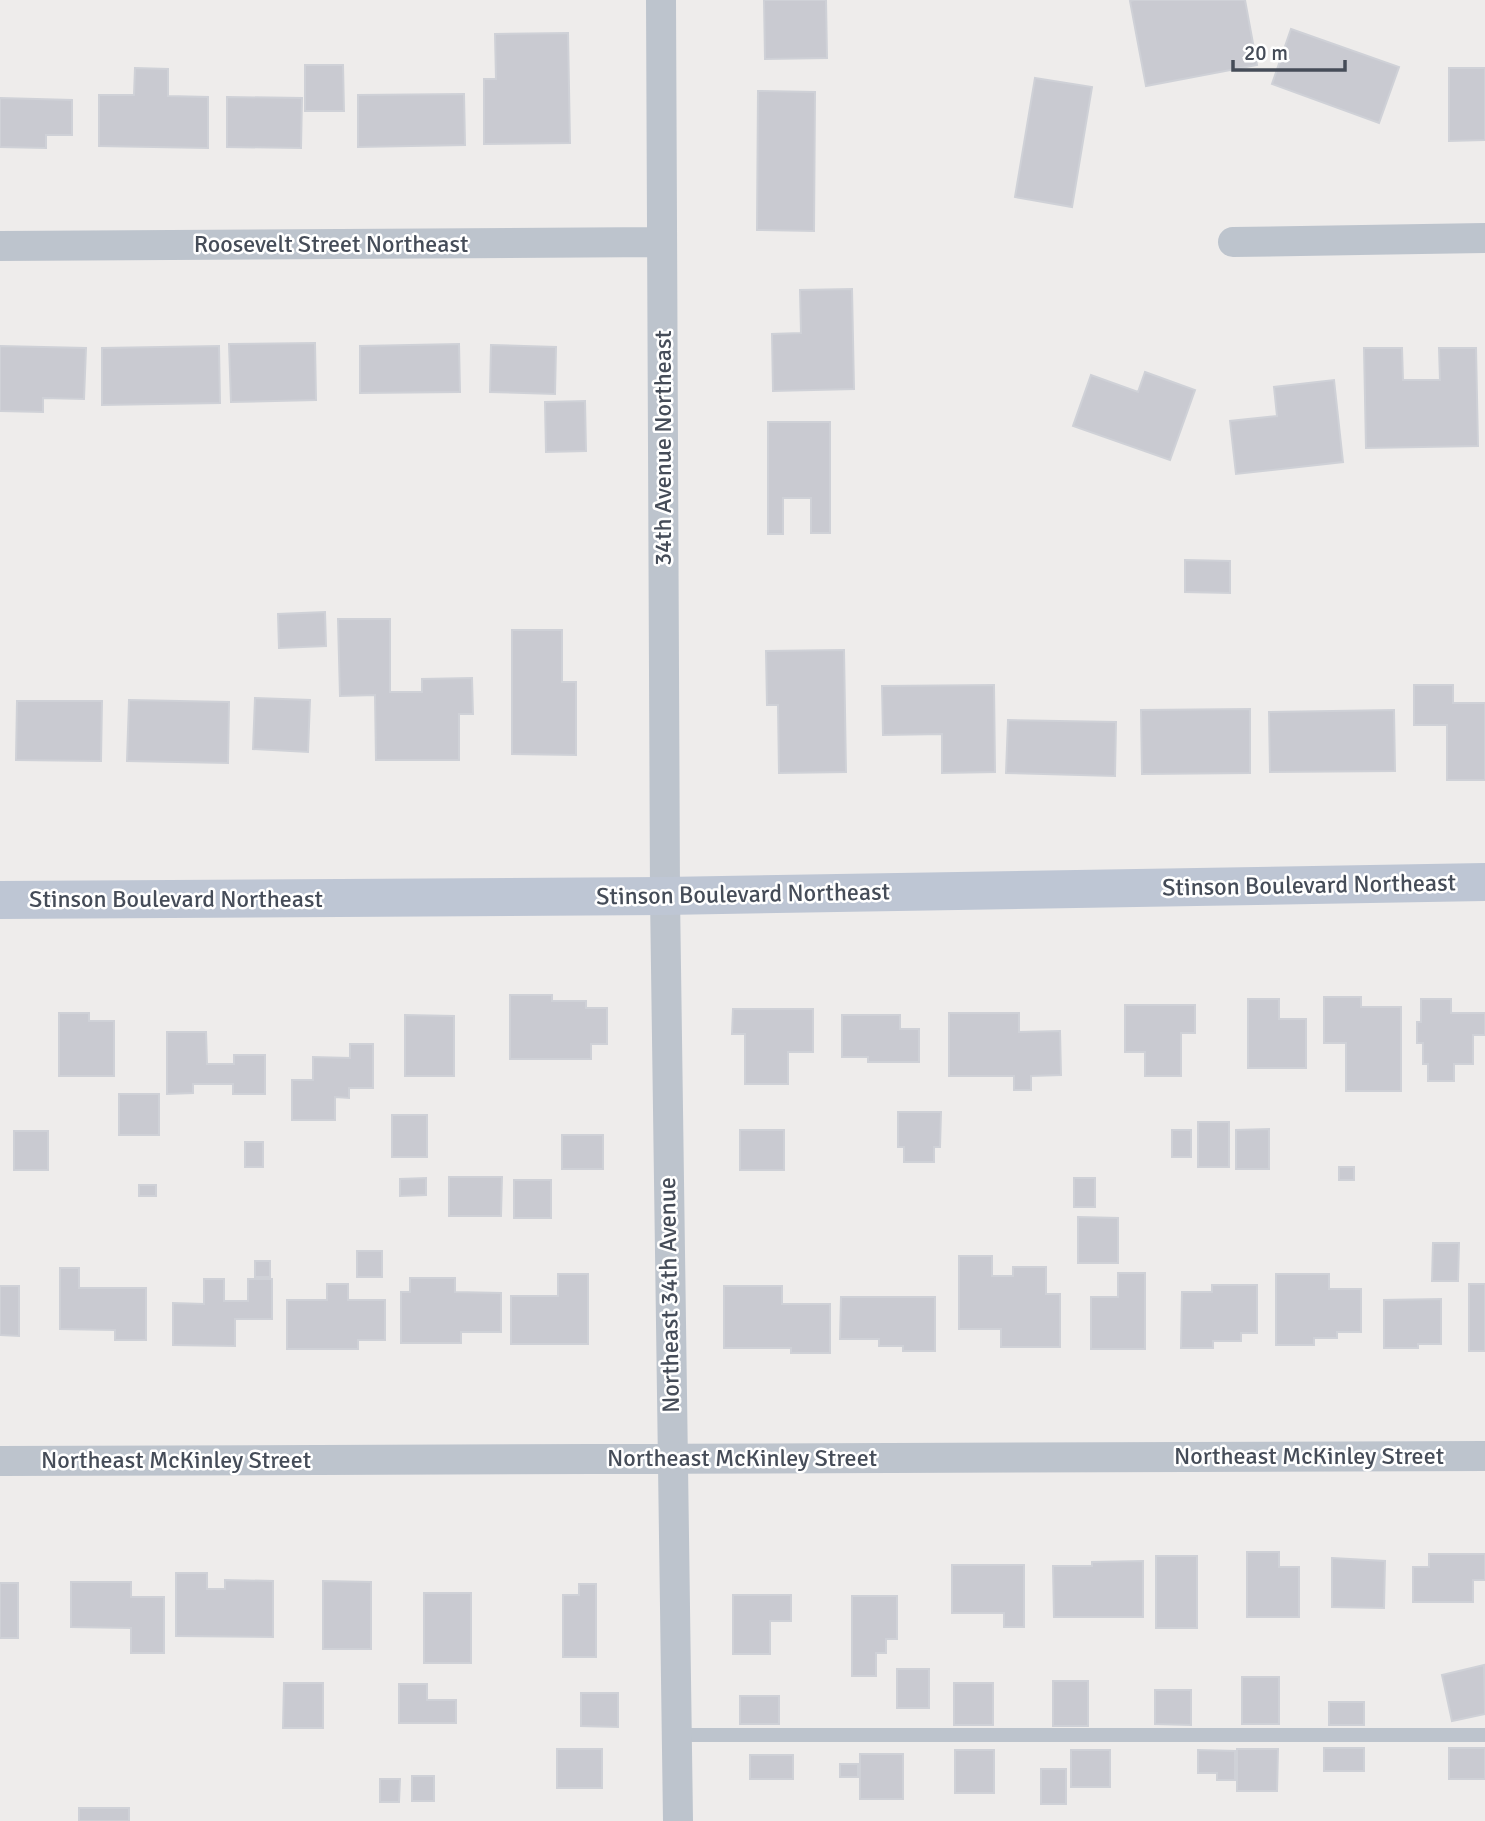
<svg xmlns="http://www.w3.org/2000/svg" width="1485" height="1821" font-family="Signika,sans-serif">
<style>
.building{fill:#c9cad1;stroke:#cfd1d7;stroke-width:2}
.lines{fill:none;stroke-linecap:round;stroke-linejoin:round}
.lane{stroke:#bdc4cd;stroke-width:14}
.street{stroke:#bdc4cd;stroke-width:30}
.secondary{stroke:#bec6d4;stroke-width:38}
.labels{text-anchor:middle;stroke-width:5;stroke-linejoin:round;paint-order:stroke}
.street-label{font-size:24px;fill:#454c58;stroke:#fff}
</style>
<rect width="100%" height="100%" fill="#eeeceb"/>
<!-- building -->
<path class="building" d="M 764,0 L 826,0 L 827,58 L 765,59 Z
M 1134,0 L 1245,0 L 1257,65 L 1146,86 L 1130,1 Z
M 1291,29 L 1399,67 L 1379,123 L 1272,84 Z
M 568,33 L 570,143 L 484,144 L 484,79 L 496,79 L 495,34 Z
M 305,65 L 343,65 L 344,111 L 305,111 Z
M 135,68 L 168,69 L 168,96 L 208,97 L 208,148 L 99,146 L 99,95 L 134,95 Z
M 1449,68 L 1485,68 L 1485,140 L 1449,141 Z
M 1035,78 L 1092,87 L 1072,207 L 1015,197 Z
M 758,91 L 815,92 L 814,231 L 757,230 Z
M 464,94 L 465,145 L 358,147 L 358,95 Z
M 227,97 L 302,98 L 301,148 L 227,147 Z
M 0,98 L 72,100 L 72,135 L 46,135 L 46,148 L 0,147 Z
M 852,289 L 854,389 L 773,391 L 772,334 L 801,333 L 800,290 Z
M 315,343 L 316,400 L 231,402 L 229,344 Z
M 459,344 L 460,392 L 360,393 L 360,346 Z
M 491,345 L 556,347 L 555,394 L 490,392 Z
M 0,346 L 86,348 L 84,399 L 43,398 L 43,412 L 0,411 Z
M 219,346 L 220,403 L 102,405 L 102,348 Z
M 1364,348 L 1402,348 L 1403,380 L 1440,380 L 1439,348 L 1476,348 L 1478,446 L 1366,448 Z
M 1145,372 L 1195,390 L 1170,460 L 1073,426 L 1091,375 L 1138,392 Z
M 1334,380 L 1343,462 L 1236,474 L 1230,421 L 1277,416 L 1274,387 Z
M 585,401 L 586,451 L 546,452 L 545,402 Z
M 768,422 L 830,422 L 830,533 L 811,533 L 811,498 L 783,498 L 783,534 L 768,534 Z
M 1185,560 L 1230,561 L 1230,593 L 1185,592 Z
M 325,612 L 326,646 L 279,648 L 278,614 Z
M 338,619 L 390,619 L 390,692 L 422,692 L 422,679 L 472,678 L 473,714 L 459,714 L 459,760 L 376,760 L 375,695 L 340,696 Z
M 512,630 L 562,630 L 562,682 L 576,682 L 576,755 L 512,754 Z
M 844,650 L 846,772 L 779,773 L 778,705 L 767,705 L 766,651 Z
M 994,685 L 995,772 L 942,773 L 942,734 L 883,735 L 882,686 Z
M 1414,685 L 1453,685 L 1453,703 L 1485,703 L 1485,780 L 1447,780 L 1447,725 L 1414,725 Z
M 255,698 L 310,700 L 308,752 L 253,749 Z
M 129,700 L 229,702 L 228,763 L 127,761 Z
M 17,701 L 102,701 L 101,761 L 16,760 Z
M 1250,709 L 1250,773 L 1142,774 L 1141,710 Z
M 1394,710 L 1395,771 L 1270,772 L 1269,712 Z
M 1008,720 L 1116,722 L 1115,776 L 1006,773 Z
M 510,995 L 552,995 L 552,1001 L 586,1001 L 586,1008 L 607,1008 L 607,1044 L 591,1044 L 591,1059 L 510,1059 Z
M 1324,997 L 1361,997 L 1361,1007 L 1401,1007 L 1401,1091 L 1346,1091 L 1346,1043 L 1324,1043 Z
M 1248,999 L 1279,999 L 1279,1019 L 1306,1019 L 1306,1068 L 1248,1068 Z
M 1421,999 L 1451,999 L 1451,1013 L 1485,1013 L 1485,1035 L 1473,1035 L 1473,1064 L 1454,1064 L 1454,1081 L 1428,1081 L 1428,1064 L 1423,1064 L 1423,1043 L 1417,1043 L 1417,1022 L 1421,1022 Z
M 1125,1005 L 1195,1005 L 1195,1033 L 1181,1033 L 1181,1076 L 1145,1076 L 1145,1052 L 1125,1052 Z
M 733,1009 L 813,1009 L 813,1052 L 788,1052 L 788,1084 L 745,1084 L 745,1034 L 732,1034 Z
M 59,1013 L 89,1013 L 89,1021 L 114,1021 L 114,1076 L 59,1076 Z
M 949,1013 L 1019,1013 L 1019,1032 L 1060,1031 L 1061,1075 L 1031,1076 L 1031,1090 L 1014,1090 L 1014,1076 L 949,1076 Z
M 405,1015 L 454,1016 L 454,1076 L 405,1076 Z
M 842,1015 L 900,1015 L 900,1029 L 919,1029 L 919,1062 L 868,1062 L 868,1057 L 842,1057 Z
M 167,1032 L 206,1032 L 207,1064 L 234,1064 L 234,1055 L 265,1055 L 265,1094 L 233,1094 L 233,1084 L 193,1084 L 193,1093 L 167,1094 Z
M 350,1044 L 373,1044 L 373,1088 L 349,1088 L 349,1098 L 335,1097 L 335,1120 L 292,1120 L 292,1080 L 313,1080 L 313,1057 L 350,1058 Z
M 119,1094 L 159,1094 L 159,1135 L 119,1135 Z
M 898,1112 L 941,1112 L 940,1147 L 934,1147 L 934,1162 L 904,1162 L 904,1147 L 898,1147 Z
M 392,1115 L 427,1115 L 427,1157 L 392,1157 Z
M 1198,1122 L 1229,1122 L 1229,1167 L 1198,1167 Z
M 1269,1129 L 1269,1169 L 1236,1169 L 1236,1130 Z
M 740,1130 L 784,1130 L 784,1170 L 740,1170 Z
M 1172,1130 L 1191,1130 L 1191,1157 L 1172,1157 Z
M 14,1131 L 48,1131 L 48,1170 L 14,1170 Z
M 562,1135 L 603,1135 L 603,1169 L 562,1169 Z
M 245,1142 L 263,1142 L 263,1167 L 245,1167 Z
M 1339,1167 L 1354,1167 L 1354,1180 L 1339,1180 Z
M 449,1177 L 502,1177 L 501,1216 L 449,1216 Z
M 426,1178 L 426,1195 L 400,1196 L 400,1179 Z
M 1074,1178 L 1095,1178 L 1095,1207 L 1074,1207 Z
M 514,1180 L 551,1180 L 551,1218 L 514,1218 Z
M 139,1185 L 156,1185 L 156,1196 L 139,1196 Z
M 1078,1217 L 1118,1218 L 1118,1263 L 1078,1263 Z
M 1433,1243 L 1459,1243 L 1458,1281 L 1432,1281 Z
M 357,1251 L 382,1251 L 382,1277 L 357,1277 Z
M 959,1256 L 992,1256 L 992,1276 L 1013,1276 L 1013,1267 L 1046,1267 L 1046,1294 L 1060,1294 L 1060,1347 L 1001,1347 L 1001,1329 L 959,1329 Z
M 255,1261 L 270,1261 L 270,1277 L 255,1277 Z
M 60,1268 L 79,1268 L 79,1288 L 146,1288 L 146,1340 L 115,1340 L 115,1330 L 60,1329 Z
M 1118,1273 L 1145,1273 L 1145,1349 L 1091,1349 L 1091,1297 L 1118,1297 Z
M 558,1274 L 588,1274 L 588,1344 L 511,1344 L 511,1296 L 558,1296 Z
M 1276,1274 L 1329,1274 L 1329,1289 L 1361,1289 L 1361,1332 L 1337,1332 L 1337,1338 L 1314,1338 L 1314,1345 L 1276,1345 Z
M 410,1278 L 455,1278 L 455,1292 L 501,1293 L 501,1332 L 461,1332 L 461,1343 L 401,1343 L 401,1292 L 410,1292 Z
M 204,1279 L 224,1279 L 224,1301 L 248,1301 L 248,1279 L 272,1279 L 272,1319 L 235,1319 L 235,1346 L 173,1345 L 173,1303 L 204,1304 Z
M 327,1284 L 348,1284 L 348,1300 L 385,1300 L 385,1340 L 358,1340 L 358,1349 L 287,1349 L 287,1300 L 327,1300 Z
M 1469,1284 L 1485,1284 L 1485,1351 L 1469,1351 Z
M 1212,1285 L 1257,1285 L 1257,1333 L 1241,1333 L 1241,1341 L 1213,1341 L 1213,1348 L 1181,1348 L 1182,1292 L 1212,1292 Z
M 0,1286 L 19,1286 L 19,1336 L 0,1335 Z
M 724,1286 L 782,1286 L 782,1304 L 830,1304 L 830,1353 L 791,1353 L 791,1348 L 724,1348 Z
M 841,1297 L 935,1297 L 935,1351 L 903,1351 L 903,1346 L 879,1346 L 879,1339 L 840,1339 Z
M 1441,1299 L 1441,1344 L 1418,1344 L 1418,1348 L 1384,1348 L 1384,1300 Z
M 1247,1552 L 1279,1552 L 1279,1567 L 1299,1567 L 1299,1617 L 1247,1617 Z
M 1429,1554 L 1485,1554 L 1485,1580 L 1473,1580 L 1473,1602 L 1413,1602 L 1413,1567 L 1429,1567 Z
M 1156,1556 L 1197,1556 L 1197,1628 L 1156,1628 Z
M 1332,1558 L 1385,1561 L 1384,1608 L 1332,1607 Z
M 1143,1561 L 1143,1617 L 1054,1617 L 1053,1566 L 1092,1566 L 1092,1562 Z
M 952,1565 L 1024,1565 L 1024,1627 L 1004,1627 L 1004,1613 L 952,1613 Z
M 176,1573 L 207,1573 L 207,1589 L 225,1589 L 225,1580 L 273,1581 L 273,1637 L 176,1636 Z
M 323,1581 L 371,1582 L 371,1649 L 323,1649 Z
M 71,1582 L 131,1582 L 131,1597 L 164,1597 L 164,1653 L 131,1653 L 131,1628 L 71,1627 Z
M 0,1583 L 18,1583 L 18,1638 L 0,1638 Z
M 579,1584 L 596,1584 L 596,1657 L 563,1657 L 563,1595 L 579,1595 Z
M 424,1593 L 471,1593 L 471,1663 L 424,1663 Z
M 733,1595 L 791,1595 L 791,1621 L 770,1621 L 770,1654 L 733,1654 Z
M 852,1596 L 897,1596 L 897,1639 L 886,1639 L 886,1653 L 876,1653 L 876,1676 L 852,1676 Z
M 1484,1665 L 1485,1714 L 1452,1721 L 1442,1675 Z
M 897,1669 L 929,1669 L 929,1708 L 897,1708 Z
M 1242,1677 L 1279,1677 L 1279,1724 L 1242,1724 Z
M 1053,1681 L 1088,1681 L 1088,1726 L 1053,1726 Z
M 284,1683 L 323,1683 L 323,1728 L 283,1728 Z
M 954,1683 L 993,1683 L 993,1725 L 954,1725 Z
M 399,1684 L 427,1684 L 427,1700 L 456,1700 L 456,1723 L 399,1723 Z
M 1155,1690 L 1191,1690 L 1191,1725 L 1155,1724 Z
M 581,1693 L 618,1693 L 618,1727 L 581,1726 Z
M 740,1696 L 779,1696 L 779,1724 L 740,1724 Z
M 1329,1702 L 1364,1702 L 1364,1725 L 1329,1725 Z
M 1324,1748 L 1364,1748 L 1364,1771 L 1324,1771 Z
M 1449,1748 L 1485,1748 L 1485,1779 L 1449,1779 Z
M 557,1749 L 602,1749 L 602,1788 L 557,1788 Z
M 1237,1749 L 1278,1749 L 1277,1791 L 1237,1791 Z
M 955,1750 L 994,1750 L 994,1793 L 955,1793 Z
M 1071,1750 L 1110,1750 L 1110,1787 L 1071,1787 Z
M 1198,1750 L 1235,1751 L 1235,1780 L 1217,1780 L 1217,1773 L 1198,1773 Z
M 860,1754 L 903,1754 L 903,1799 L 860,1799 Z
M 750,1755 L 793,1755 L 793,1779 L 750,1779 Z
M 840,1764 L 858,1764 L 858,1777 L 840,1777 Z
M 1041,1769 L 1066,1769 L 1066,1804 L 1041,1804 Z
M 412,1776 L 434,1776 L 434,1801 L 412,1801 Z
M 380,1779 L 400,1779 L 399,1802 L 380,1802 Z
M 79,1808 L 129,1808 L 129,1821 L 79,1821 Z"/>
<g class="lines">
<!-- lane -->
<path class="lane" d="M 676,1735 L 1485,1735"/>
<!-- street -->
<path class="street" d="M 661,0 L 665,896 L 678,1821
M 1233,242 L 1485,238
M 0,246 L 662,242
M 0,1461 L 1485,1456"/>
<!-- secondary -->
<path class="secondary" d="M 0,900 L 665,896 L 1485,882"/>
</g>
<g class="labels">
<!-- street labels -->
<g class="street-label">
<text x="331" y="252">Roosevelt Street Northeast</text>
<text transform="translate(663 448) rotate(-90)" y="8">34th Avenue Northeast</text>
<text transform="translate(1309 885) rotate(-1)" y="8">Stinson Boulevard Northeast</text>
<text transform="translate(743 894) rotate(-1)" y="8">Stinson Boulevard Northeast</text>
<text x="176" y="907">Stinson Boulevard Northeast</text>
<text transform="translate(669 1295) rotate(-91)" y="8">Northeast 34th Avenue</text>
<text x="1309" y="1464">Northeast McKinley Street</text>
<text x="742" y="1466">Northeast McKinley Street</text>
<text x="176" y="1468">Northeast McKinley Street</text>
</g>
</g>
<!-- scale -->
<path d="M1233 60v10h112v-10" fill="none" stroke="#454c58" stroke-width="3.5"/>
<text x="1244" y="60" font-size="21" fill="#454c58" stroke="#ffffff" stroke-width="5" paint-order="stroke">20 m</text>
</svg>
